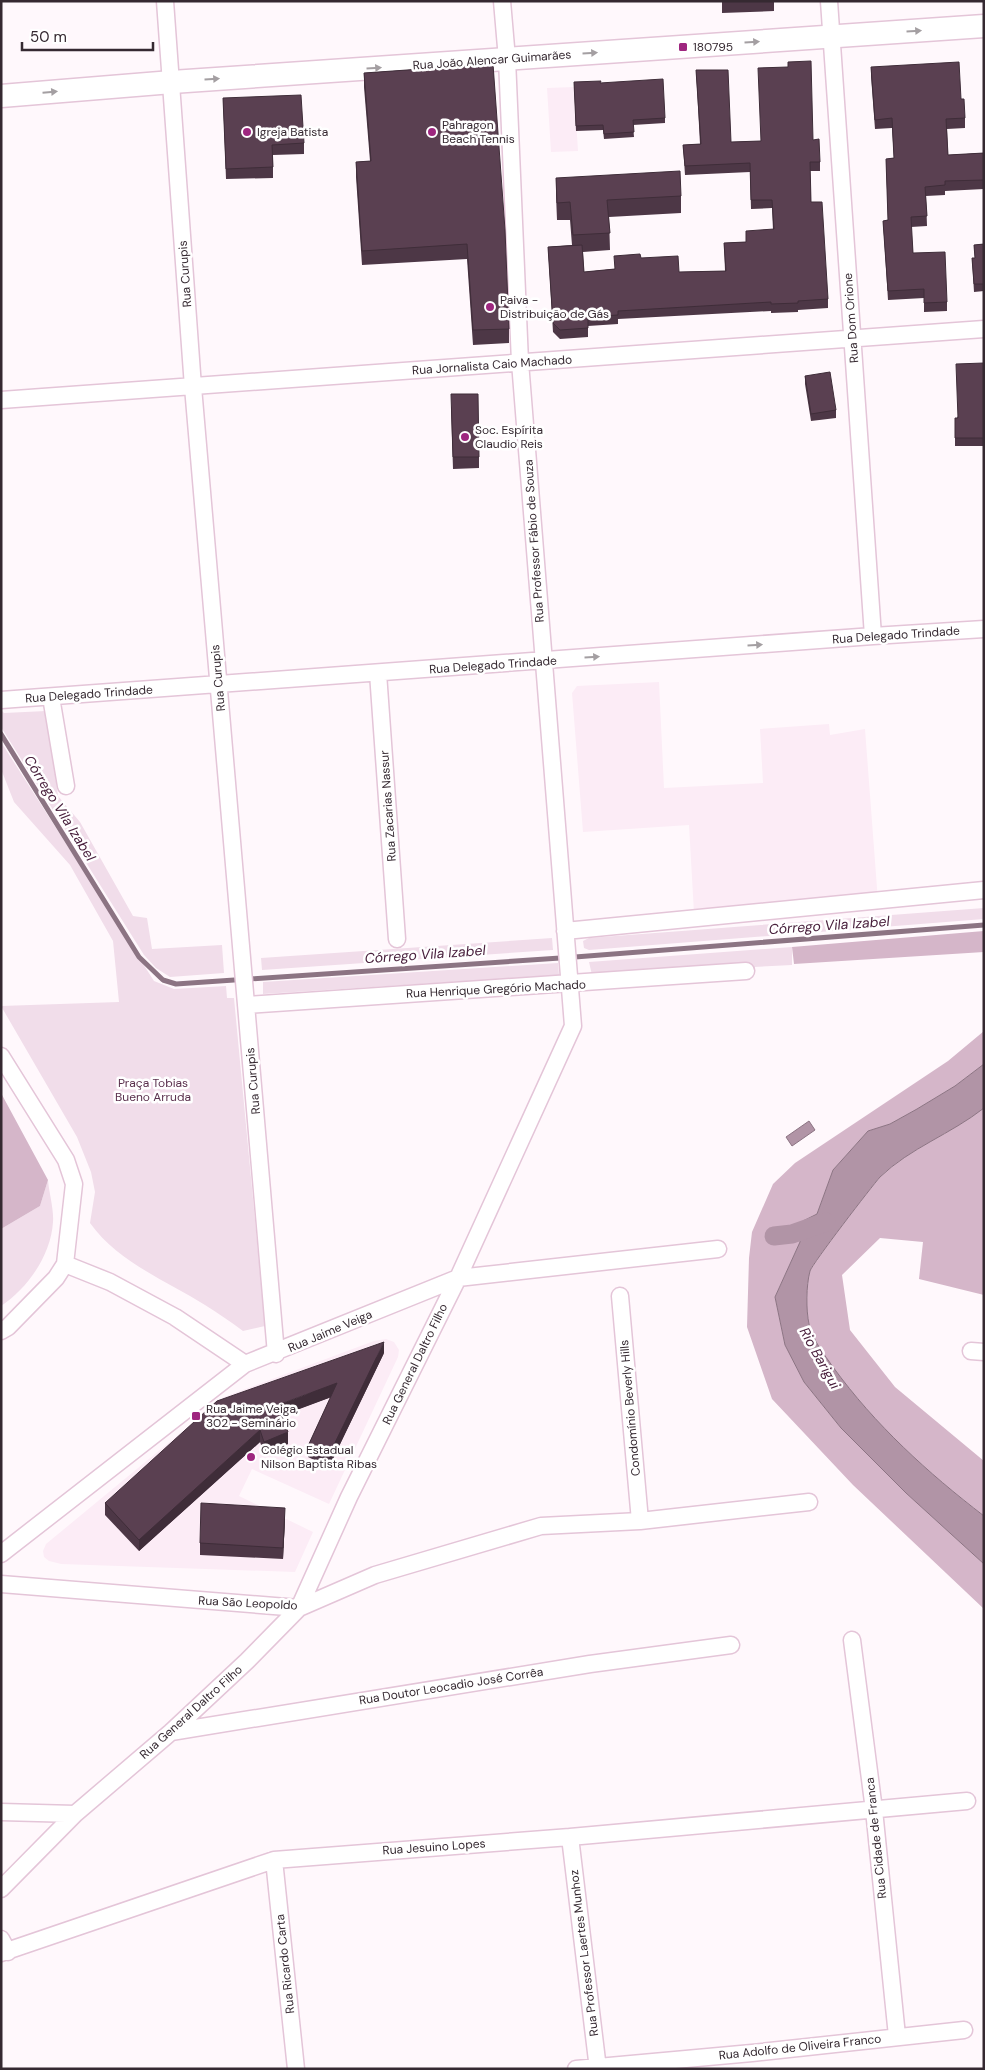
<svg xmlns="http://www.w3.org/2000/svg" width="985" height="2070" font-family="'DM Sans',sans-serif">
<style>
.built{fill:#fcecf6}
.green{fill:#f1ddea}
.forest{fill:#d5b6c9}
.water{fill:#b194a6;stroke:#8c7483}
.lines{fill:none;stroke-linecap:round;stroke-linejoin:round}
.stream{stroke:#8c7483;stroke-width:5}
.canal{stroke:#b194a6;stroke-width:19}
.minor-casing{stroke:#e4c5d8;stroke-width:19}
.secondary-casing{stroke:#e4c5d8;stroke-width:25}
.minor{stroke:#fff;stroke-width:16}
.secondary{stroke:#fff;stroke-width:22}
.wall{fill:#4d3746}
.shaded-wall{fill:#3f2d39}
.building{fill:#5a4051;stroke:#3f2d39}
.oneway{fill:#a49fa2}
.poi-dot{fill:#9e267f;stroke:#fff;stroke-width:2}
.labels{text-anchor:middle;stroke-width:5;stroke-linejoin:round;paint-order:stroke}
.poi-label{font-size:12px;fill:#352931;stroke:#fff;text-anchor:start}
.street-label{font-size:12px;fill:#352931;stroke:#fff}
.park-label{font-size:12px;fill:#5a304d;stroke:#fff}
.water-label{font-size:14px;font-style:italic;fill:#49203d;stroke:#fff}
</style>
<rect width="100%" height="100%" fill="#fff8fc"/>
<!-- built -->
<path class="built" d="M 574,87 L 578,151 L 551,152 L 547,88 Z
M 659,682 L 664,788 L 763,783 L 760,729 L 829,724 L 830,735 L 865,729 L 878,901 L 694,913 L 689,825 L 583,832 L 572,693 L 577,686 Z
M 386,1339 L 394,1342 L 399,1350 L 398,1357 L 329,1504 L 252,1469 L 239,1496 L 313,1532 L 295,1572 L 61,1564 L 49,1561 L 44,1557 L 43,1551 L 46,1544 L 224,1397 L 374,1341 Z"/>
<!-- green -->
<path class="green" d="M 1,710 L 4,713 L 46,711 L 58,796 L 80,822 L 133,916 L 147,918 L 152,949 L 222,945 L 224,973 L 170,977 L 156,968 L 144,955 L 1,727 Z
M 1,742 L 154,981 L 174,989 L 226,986 L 227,998 L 234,998 L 265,1326 L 243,1331 C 231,1322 218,1313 205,1305 C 165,1280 118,1262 90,1223 L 95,1192 L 91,1172 L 77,1137 L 1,1006 L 119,1002 L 113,941 L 70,865 L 14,802 L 1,769 Z
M 984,908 L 984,919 L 589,950 L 584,948 L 583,941 L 589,938 Z
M 552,938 L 553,950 L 262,970 L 261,958 Z
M 792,947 L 792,965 L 592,975 L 589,962 Z
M 558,963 L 559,975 L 263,994 L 263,982 Z
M 48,1180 C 49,1193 54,1209 53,1222 C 51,1255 28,1288 1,1306 L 1,1229 L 40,1206 Z"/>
<!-- forest -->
<path class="forest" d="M 984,931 L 984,952 L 794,964 L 792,947 Z
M 984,1031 L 984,1064 L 955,1086 L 917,1109 L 890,1124 L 868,1131 L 833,1170 L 817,1214 L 803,1221 L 800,1242 L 775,1297 L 785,1345 L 804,1382 L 841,1428 L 906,1493 L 984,1564 L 984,1609 L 853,1485 L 772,1399 L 747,1327 L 749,1258 L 752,1232 L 773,1184 L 795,1163 L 948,1061 Z
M 1,1093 L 48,1180 L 40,1206 L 1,1229 Z
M 984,1108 L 984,1295 L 919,1279 L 923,1242 L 880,1238 L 842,1275 L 850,1330 L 895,1387 L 984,1461 L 984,1516 C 928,1473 875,1425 833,1367 C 824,1354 813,1341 809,1324 C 806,1310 806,1286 810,1271 C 812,1264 872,1186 880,1177 C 910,1148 951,1134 984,1108 Z"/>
<!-- water -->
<path class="water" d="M 984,1064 L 984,1108 C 951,1134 910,1148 880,1177 C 872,1186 812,1264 810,1271 C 806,1286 806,1310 809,1324 C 813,1341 824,1354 833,1367 C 875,1425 928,1473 984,1516 L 984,1564 L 906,1493 L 841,1428 L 804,1382 L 785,1345 L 775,1297 L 800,1242 L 803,1221 L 817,1214 L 833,1170 L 868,1131 L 890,1124 L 917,1109 L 955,1086 Z
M 809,1121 L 815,1130 L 792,1146 L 786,1137 Z"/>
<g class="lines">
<!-- stream -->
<path class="stream" d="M 1,734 L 139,957 L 163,980 L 176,984 L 575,957 L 984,925"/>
<!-- canal -->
<path class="canal" d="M 774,1236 L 792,1234 L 826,1222"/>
<defs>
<path id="minor" d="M 165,1 L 193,387 L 276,1354
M 829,1 L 873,636
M 1,400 L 984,329
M 378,673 L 397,939
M 51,697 L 66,786
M 1,700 L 873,636 L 984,629
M 565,931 L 984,890
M 246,1005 L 746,971
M 1,1056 L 66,1160 L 74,1184 L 65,1264 L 56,1278 L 8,1327 L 1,1331
M 65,1264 L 110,1282 L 175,1317 L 245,1364
M 620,1296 L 640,1521
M 971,1351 L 984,1352
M 1,1554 L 245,1364 L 458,1278 L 718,1249
M 1,1584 L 299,1608 L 375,1575 L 541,1526 L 640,1521 L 809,1502
M 852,1640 L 874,1810 L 897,2036
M 171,1732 L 590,1664 L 731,1645
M 1,1812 L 75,1814
M 570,1837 L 598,2069
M 274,1860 L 296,2069
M 1,1889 L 75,1814 L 171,1732 L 247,1661 L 299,1608 L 349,1497 L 458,1278 L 573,1026 L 520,362 L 507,59 L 502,1
M 1,1939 L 8,1952
M 1,1953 L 274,1860 L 570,1837 L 967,1801
M 576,2069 L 752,2053 L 964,2030"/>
<path id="secondary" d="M 1,96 L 172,82 L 984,26"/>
</defs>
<!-- minor casing -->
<use href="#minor" class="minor-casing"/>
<!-- secondary casing -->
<use href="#secondary" class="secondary-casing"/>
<!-- minor -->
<use href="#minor" class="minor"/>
<!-- secondary -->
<use href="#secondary" class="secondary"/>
</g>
<!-- wall -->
<path class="wall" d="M 722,1 L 774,1 L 774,11 L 722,13 Z
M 493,64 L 509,329 L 509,343 L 473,345 L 467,259 L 362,265 L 356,177 L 356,162 L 370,161 L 364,87 L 364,73 Z
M 871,67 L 961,99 L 965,118 L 965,128 L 947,129 L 948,155 L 984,153 L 984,189 L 945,191 L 945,195 L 926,196 L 927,226 L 911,227 L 913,253 L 947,302 L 947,311 L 924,312 L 924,298 L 888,300 L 883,221 L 888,220 L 886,159 L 894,158 L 892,128 L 875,129 L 871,76 Z
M 696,70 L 731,142 L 813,140 L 820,162 L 820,171 L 810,171 L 811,202 L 828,299 L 828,308 L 798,310 L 798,312 L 771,313 L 771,311 L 618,319 L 618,324 L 588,326 L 588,337 L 560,339 L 553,332 L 548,247 L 572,245 L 570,220 L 557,220 L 556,195 L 556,178 L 681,196 L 681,213 L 609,217 L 610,250 L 583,252 L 584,272 L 614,269 L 641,258 L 679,272 L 725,271 L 724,243 L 746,242 L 773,230 L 772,208 L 751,209 L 750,172 L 685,175 L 683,145 L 700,144 Z
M 574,82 L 601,83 L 665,118 L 665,123 L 633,125 L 634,137 L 604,139 L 603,130 L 576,131 Z
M 223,98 L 304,143 L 304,154 L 273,155 L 273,178 L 226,179 Z
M 984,244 L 984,291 L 974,292 L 972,258 L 975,258 L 974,245 Z
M 984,363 L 984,446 L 955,446 L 955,418 L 957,418 Z
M 805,376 L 836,410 L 836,418 L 811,421 L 805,384 Z
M 451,406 L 479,457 L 479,468 L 453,469 Z
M 384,1353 L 329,1467 L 308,1457 L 308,1446 L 331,1397 L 282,1415 L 288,1444 L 264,1453 L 260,1442 L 139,1551 L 105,1515 L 105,1503 Z
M 285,1519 L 283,1559 L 200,1555 L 200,1543 Z"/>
<!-- shaded-wall -->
<path class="shaded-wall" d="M 384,1342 L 384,1353 L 329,1467 L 329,1455 Z
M 337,1383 L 337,1395 L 278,1417 L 278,1405 Z
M 260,1430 L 260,1442 L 139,1551 L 139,1540 Z
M 288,1432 L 288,1444 L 264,1453 L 264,1442 Z
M 285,1508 L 285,1519 L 283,1559 L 283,1548 Z"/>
<!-- building -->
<path class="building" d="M 811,61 L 813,140 L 819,139 L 820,162 L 810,162 L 811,202 L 822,202 L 828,299 L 798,301 L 798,303 L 771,304 L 771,302 L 618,311 L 618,315 L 588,317 L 588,328 L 560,330 L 553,323 L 548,247 L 582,245 L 584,272 L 615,269 L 614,256 L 640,254 L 641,258 L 678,256 L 679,272 L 726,271 L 724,243 L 746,242 L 746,231 L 774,229 L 772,200 L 751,200 L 750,163 L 685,166 L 683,145 L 701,144 L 696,70 L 728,70 L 731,142 L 761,141 L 758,68 L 788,67 L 788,62 Z
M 959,62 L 961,99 L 964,99 L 965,118 L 946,119 L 948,155 L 984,153 L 984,180 L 945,181 L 945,185 L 925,187 L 927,216 L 911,217 L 913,253 L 945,252 L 947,302 L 924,303 L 924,289 L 888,291 L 883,221 L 888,220 L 886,159 L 894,158 L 892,118 L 875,120 L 871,67 Z
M 493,64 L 505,230 L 509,329 L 473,330 L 467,244 L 362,251 L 356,162 L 371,161 L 364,73 Z
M 663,79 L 665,118 L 633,120 L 634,132 L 604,134 L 603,125 L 576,126 L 574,82 L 601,81 L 600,83 Z
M 301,95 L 304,143 L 272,145 L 273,167 L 226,169 L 223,98 Z
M 680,171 L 681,196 L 607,200 L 610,233 L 573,235 L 570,202 L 557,203 L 556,178 Z
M 984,244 L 984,284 L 974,284 L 972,258 L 975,258 L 974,245 Z
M 984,363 L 984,438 L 955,438 L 955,418 L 958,418 L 956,364 Z
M 830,372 L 836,410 L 811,414 L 805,376 Z
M 451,394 L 478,394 L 479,457 L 453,457 Z
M 384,1342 L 329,1455 L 308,1446 L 337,1383 L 278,1405 L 288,1432 L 264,1442 L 260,1430 L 139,1540 L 105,1503 L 217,1401 Z
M 201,1503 L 285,1508 L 283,1548 L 200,1543 Z"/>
<!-- one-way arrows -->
<defs><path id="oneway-solid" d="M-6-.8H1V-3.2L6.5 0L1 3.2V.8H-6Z" transform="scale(1.25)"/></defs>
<g class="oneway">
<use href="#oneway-solid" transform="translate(914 31) rotate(-4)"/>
<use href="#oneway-solid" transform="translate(752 42) rotate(-4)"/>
<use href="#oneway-solid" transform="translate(590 53) rotate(-4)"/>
<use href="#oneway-solid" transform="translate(374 68) rotate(-4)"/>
<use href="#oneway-solid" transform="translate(212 79) rotate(-4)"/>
<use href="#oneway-solid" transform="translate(50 92) rotate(-5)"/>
<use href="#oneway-solid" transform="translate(755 645) rotate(-4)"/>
<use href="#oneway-solid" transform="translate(592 657) rotate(-4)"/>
</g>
<!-- markers -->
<g class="poi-dot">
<rect x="678" y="42" width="10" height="10" rx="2.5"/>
<circle cx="247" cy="132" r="5"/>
<circle cx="432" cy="132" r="5"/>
<circle cx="490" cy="307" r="5"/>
<circle cx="465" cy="437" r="5"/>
<rect x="191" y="1411" width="10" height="10" rx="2.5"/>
<circle cx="251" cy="1457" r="5"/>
</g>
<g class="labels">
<!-- poi labels -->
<g class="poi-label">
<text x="693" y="51">180795</text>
<text x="442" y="129">Pahragon<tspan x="442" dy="14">Beach Tennis</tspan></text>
<text x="257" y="136">Igreja Batista</text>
<text x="500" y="304">Paiva -<tspan x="500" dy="14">Distribuição de Gás</tspan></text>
<text x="475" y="434">Soc. Espírita<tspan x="475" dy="14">Claudio Reis</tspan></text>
<text x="206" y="1413">Rua Jaime Veiga,<tspan x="206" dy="14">302 - Seminário</tspan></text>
<text x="261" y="1454">Colégio Estadual<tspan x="261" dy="14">Nilson Baptista Ribas</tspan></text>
</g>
<!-- street labels -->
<g class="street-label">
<text transform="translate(492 60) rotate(-4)" y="4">Rua João Alencar Guimarães</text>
<text transform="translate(185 274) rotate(-94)" y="4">Rua Curupis</text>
<text transform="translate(851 318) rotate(-94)" y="4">Rua Dom Orione</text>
<text transform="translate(492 365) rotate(-4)" y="4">Rua Jornalista Caio Machado</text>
<text transform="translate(534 541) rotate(-94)" y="4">Rua Professor Fábio de Souza</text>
<text transform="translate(896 635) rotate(-4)" y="4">Rua Delegado Trindade</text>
<text transform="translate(493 665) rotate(-4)" y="4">Rua Delegado Trindade</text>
<text transform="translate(218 678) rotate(-95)" y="4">Rua Curupis</text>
<text transform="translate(89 694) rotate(-4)" y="4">Rua Delegado Trindade</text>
<text transform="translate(388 806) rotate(-94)" y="4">Rua Zacarias Nassur</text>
<text transform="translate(496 989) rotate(-3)" y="4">Rua Henrique Gregório Machado</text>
<text transform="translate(253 1081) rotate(-95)" y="4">Rua Curupis</text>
<text transform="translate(330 1331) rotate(-23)" y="4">Rua Jaime Veiga</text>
<text transform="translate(415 1364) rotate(-64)" y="4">Rua General Daltro Filho</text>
<text transform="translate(630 1408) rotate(-95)" y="4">Condomínio Beverly Hills</text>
<text transform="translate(248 1603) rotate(3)" y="4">Rua São Leopoldo</text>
<text transform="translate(451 1686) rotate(-9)" y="4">Rua Doutor Leocadio José Corrêa</text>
<text transform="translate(191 1712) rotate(-42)" y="4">Rua General Daltro Filho</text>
<text transform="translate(876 1838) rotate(-96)" y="4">Rua Cidade de Franca</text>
<text transform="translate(434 1847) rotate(-4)" y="4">Rua Jesuino Lopes</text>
<text transform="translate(584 1953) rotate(-97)" y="4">Rua Professor Laertes Munhoz</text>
<text transform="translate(285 1964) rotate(-96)" y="4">Rua Ricardo Carta</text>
<text transform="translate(800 2047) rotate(-6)" y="4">Rua Adolfo de Oliveira Franco</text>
</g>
<!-- park labels -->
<g class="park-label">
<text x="153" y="1087">Praça Tobias<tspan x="153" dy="14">Bueno Arruda</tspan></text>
</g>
<!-- water labels -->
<g class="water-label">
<text transform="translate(60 808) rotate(58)" y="5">Córrego Vila Izabel</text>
<text transform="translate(829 925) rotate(-4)" y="5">Córrego Vila Izabel</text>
<text transform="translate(425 954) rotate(-4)" y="5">Córrego Vila Izabel</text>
<text transform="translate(820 1358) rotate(61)" y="5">Rio Barigui</text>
</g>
</g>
<!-- border -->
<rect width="985" height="2070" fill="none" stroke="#352931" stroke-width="5"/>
<!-- scale -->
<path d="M22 42v8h131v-8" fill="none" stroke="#352931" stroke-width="2.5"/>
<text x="30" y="42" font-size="15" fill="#352931" stroke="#ffffff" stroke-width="4" paint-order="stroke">50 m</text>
</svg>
